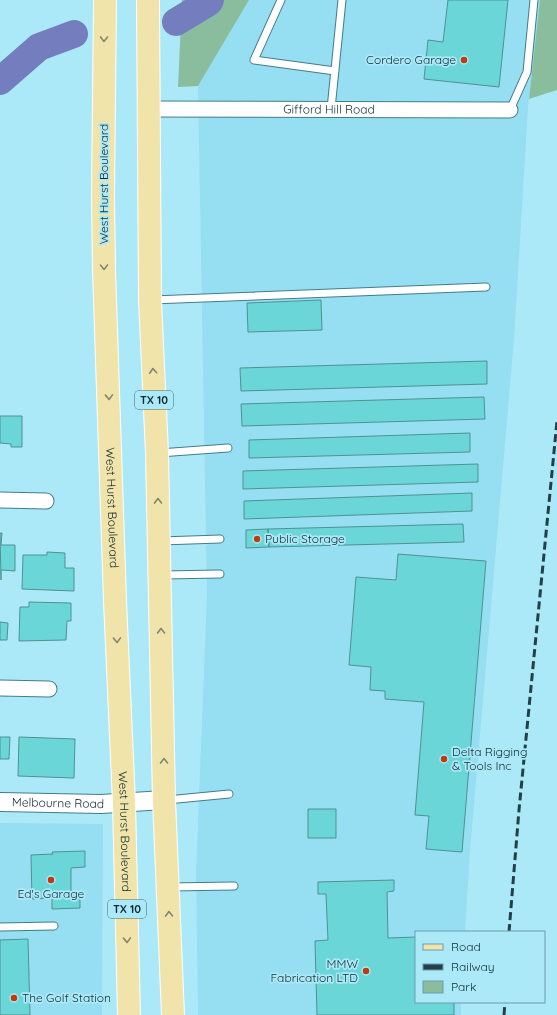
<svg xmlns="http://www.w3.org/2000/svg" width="557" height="1015" font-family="Quicksand,sans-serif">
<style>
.built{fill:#96def2}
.green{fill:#8abd9d}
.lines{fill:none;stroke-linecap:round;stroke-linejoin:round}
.river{stroke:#747ebf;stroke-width:28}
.building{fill:#6bd6d8;stroke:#509191}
.service-casing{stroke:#417d8c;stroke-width:9}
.minor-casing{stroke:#417d8c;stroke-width:17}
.tertiary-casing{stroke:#417d8c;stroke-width:20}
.primary-casing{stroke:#fff;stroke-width:24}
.service{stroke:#fff;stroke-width:7}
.minor{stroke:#fff;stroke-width:15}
.tertiary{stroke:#fff;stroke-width:18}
.primary{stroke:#f1e4aa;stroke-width:22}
.rail{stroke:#234048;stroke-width:3;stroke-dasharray:8 4;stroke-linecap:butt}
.oneway{stroke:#82886e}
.poi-dot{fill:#c23a09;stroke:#abe9f9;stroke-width:1.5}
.labels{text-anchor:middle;stroke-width:3.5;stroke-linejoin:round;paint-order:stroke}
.shield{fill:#abe9f9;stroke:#40646e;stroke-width:1}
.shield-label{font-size:11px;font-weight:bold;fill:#122b32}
.poi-label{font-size:12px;fill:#122b32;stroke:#abe9f9;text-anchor:start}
.street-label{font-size:12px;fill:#122b32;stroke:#abe9f9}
</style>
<rect width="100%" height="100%" fill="#abe9f9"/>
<!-- built -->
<path class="built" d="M 249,0 L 541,0 L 528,107 L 514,339 L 470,851 L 465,932 L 416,932 L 416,1002 L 461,1002 L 461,1015 L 198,1015 L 196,873 L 207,595 L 198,86 Z
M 0,823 L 103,824 L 102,1015 L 0,1015 Z"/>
<!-- green -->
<path class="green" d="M 182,0 L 249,0 L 198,86 L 178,87 Z
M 540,0 L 557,0 L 557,90 L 529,99 Z"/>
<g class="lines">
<!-- river -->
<path class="river" d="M 176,22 L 209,2 L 210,0
M 0,81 L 39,47 L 74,34"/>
</g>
<!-- building -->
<path class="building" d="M 448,0 L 508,0 L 499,87 L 424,79 L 428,40 L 443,42 Z
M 321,300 L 322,330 L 248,332 L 247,303 Z
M 487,361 L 487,384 L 241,391 L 240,368 Z
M 484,397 L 485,419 L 242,426 L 241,404 Z
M 0,416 L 22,416 L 22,447 L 11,447 L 11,444 L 0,443 Z
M 470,433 L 470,452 L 249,458 L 249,440 Z
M 478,464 L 478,482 L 243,489 L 243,471 Z
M 472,493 L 472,511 L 244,519 L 244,501 Z
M 463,524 L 464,542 L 269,547 L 268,529 Z
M 268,529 L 269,547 L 246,548 L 246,530 Z
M 0,533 L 2,533 L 1,545 L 15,545 L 15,571 L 1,570 L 1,580 Z
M 47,552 L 65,553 L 65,568 L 74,568 L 74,591 L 22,589 L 23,555 L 47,555 Z
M 398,554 L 486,561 L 462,852 L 426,849 L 429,816 L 415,815 L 424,702 L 385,699 L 385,691 L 370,690 L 371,667 L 349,665 L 356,577 L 396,580 Z
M 29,602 L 71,603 L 71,621 L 67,621 L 66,640 L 19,641 L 20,607 L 29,607 Z
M 0,622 L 8,623 L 7,640 L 0,640 Z
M 0,737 L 10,737 L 9,759 L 0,759 Z
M 19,737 L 75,739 L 74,778 L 18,776 Z
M 308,809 L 336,809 L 336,838 L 308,838 Z
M 85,851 L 85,867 L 71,868 L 71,893 L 80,900 L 80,908 L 52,909 L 52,898 L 32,899 L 31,855 L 53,854 L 52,852 Z
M 394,880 L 394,891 L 387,892 L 388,938 L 416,937 L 416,1002 L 454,1002 L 454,1015 L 317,1015 L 315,941 L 328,940 L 326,894 L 318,894 L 318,882 Z
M 28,939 L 30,1015 L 0,1015 L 0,940 Z"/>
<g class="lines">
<defs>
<path id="service" d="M 281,0 L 254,60 L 335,71
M 331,109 L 342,0
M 510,110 L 527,72 L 534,0
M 152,300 L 486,287
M 159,453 L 228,448
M 161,541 L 220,539
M 163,575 L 220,574
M 167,800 L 229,794
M 170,887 L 234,886
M 0,927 L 54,926"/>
<g id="minor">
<path id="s1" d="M 148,109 L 510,110"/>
<path d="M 0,500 L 46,501"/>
<path d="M 0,688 L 49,689"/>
</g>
<g id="tertiary">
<path id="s2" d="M 0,802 L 101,804 L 164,800"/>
</g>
<g id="primary">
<path id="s3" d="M 105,0 L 103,195 L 104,270 L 115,601 L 124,803 L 129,1015"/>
<path d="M 148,0 L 150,300 L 157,453 L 164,800 L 173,1015"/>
</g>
</defs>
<!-- service casing -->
<use href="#service" class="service-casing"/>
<!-- minor casing -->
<use href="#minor" class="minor-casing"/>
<!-- tertiary casing -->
<use href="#tertiary" class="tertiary-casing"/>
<!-- primary casing -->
<use href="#primary" class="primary-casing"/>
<!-- service -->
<use href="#service" class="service"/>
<!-- minor -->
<use href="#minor" class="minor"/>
<!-- tertiary -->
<use href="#tertiary" class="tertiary"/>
<!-- primary -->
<use href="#primary" class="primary"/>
<!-- rail -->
<path class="rail" d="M 509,932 L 519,810 L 557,421
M 504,1015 L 505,1002"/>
</g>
<!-- one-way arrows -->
<defs><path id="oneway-chevron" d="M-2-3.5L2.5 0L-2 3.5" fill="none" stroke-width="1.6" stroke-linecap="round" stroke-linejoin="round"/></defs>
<g class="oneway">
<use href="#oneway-chevron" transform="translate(104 39) rotate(91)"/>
<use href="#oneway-chevron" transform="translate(104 267) rotate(89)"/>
<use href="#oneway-chevron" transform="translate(153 371) rotate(-93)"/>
<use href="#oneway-chevron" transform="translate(109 397) rotate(88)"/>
<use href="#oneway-chevron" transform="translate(158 501) rotate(-91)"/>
<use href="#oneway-chevron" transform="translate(161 631) rotate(-91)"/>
<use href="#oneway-chevron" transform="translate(117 640) rotate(88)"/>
<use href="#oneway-chevron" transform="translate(164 761) rotate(-91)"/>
<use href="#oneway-chevron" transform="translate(169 914) rotate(-91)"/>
<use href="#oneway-chevron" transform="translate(127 940) rotate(88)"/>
</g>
<!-- markers -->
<g class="poi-dot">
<circle cx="464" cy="60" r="4"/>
<circle cx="257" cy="539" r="4"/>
<circle cx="444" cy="759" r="4"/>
<circle cx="51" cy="880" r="4"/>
<circle cx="366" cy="971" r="4"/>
<circle cx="14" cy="998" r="4"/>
</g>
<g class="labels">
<!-- shield labels -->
<g class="shield">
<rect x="135" y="391" width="38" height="18" rx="3"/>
<rect x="108" y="900" width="38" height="18" rx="3"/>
</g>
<g class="shield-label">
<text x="154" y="404">TX 10</text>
<text x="127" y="913">TX 10</text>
</g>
<!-- poi labels -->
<g class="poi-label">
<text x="456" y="64" text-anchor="end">Cordero Garage</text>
<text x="265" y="543">Public Storage</text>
<text x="452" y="756">Delta Rigging<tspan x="452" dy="14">&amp; Tools Inc</tspan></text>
<text x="51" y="898" text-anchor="middle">Ed's Garage</text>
<text x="358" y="968" text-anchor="end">MMW<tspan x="358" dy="14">Fabrication LTD</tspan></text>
<text x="22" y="1002">The Golf Station</text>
</g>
<!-- street labels -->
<g class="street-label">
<text dy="4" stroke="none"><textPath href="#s1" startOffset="181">Gifford Hill Road</textPath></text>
<text transform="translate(104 184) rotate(-90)" y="4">West Hurst Boulevard</text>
<text dy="4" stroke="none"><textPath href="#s3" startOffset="508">West Hurst Boulevard</textPath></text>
<text dy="4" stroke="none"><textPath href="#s2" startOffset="58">Melbourne Road</textPath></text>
<text dy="4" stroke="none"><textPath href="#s3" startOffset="832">West Hurst Boulevard</textPath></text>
</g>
</g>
<!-- legend -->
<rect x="415" y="931" width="130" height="72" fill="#abe9f9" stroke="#6e9da9"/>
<rect x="423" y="944" width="20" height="6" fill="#f1e4aa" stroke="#6e9da9"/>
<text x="451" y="951" font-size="12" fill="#122b32">Road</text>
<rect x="423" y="964" width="20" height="6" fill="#234048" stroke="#6e9da9"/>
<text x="451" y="971" font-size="12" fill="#122b32">Railway</text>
<rect x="423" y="981" width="20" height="12" fill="#8abd9d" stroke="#6e9da9"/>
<text x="451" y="991" font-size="12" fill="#122b32">Park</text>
</svg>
